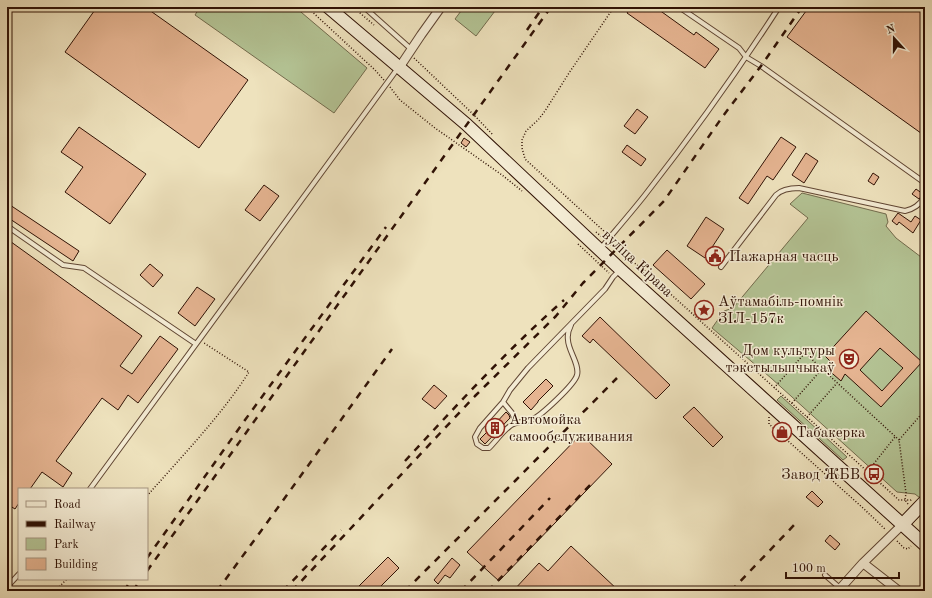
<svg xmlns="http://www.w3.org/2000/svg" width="932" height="598" font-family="'Old Standard TT',serif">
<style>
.green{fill:#b4c495;stroke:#726b4d}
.building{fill:#e5b491;stroke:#301205;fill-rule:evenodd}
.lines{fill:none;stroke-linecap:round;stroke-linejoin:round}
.service-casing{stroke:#604633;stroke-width:6}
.minor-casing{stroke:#604633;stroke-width:10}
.secondary-casing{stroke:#301205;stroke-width:14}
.path{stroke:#301205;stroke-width:1.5;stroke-dasharray:1 2;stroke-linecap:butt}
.service{stroke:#f4ecd4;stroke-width:4}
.minor{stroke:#f4ecd4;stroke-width:8}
.secondary{stroke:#f4ecd4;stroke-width:12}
.rail{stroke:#301205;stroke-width:2.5;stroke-dasharray:7 7;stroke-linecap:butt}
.labels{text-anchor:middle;stroke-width:3;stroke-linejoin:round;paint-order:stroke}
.poi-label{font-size:15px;fill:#301205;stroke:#f4ecd4;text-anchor:start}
.street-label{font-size:15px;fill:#301205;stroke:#f4ecd4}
</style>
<rect width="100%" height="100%" fill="#eee2bd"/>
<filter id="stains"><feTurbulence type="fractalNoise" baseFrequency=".005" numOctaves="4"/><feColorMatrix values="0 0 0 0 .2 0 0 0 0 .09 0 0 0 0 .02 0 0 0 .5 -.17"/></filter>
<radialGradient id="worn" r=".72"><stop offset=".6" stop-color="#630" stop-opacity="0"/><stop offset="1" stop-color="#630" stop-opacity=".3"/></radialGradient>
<!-- green -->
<path class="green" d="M 200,7 L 295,7 L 367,68 L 334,113 L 195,15 Z
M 464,7 L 498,7 L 476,36 L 455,19 Z
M 802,193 L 886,214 L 888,222 L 886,226 L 896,238 L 925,260 L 925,491 L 920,498 L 915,494 L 897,492 L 771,378 L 712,328 L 724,311 L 733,308 L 808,218 L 790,204 Z
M 781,396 L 847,457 L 843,460 L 777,400 Z"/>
<!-- building -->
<path class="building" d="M 97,7 L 145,7 L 248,80 L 199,148 L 65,52 Z
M 631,7 L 655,7 L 694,35 L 696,32 L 719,49 L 705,68 L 627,13 Z
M 809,7 L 925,7 L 925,136 L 787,37 Z
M 637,109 L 648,117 L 635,134 L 624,126 Z
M 79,127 L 146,174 L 110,224 L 65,192 L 83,167 L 61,152 Z
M 781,137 L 796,147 L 773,180 L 767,176 L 748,204 L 739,198 Z
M 464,138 L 470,142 L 466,147 L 461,143 Z
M 627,145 L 646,159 L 641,166 L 622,152 Z
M 806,153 L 818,161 L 804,183 L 792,175 Z
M 873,173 L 879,177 L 874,185 L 868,181 Z
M 264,185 L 279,196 L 260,221 L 245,210 Z
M 916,189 L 923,194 L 919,199 L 912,194 Z
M 10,205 L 79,251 L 73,261 L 7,217 L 7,210 Z
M 898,213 L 911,222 L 915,216 L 921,220 L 913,233 L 899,222 L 897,225 L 892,221 Z
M 706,217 L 724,229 L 705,258 L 687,246 Z
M 7,239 L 142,336 L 120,366 L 132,374 L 160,336 L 178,349 L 138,403 L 128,395 L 118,410 L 102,398 L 56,461 L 72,473 L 63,487 L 42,472 L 30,489 L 19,489 L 19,503 L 15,509 L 7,504 Z
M 667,250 L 705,284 L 691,299 L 653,265 Z
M 150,264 L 163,275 L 153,287 L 140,275 Z
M 197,287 L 215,299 L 195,326 L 178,313 Z
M 866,311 L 922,362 L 881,407 L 845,374 L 841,381 L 826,368 L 832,363 L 825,356 ZM 880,348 L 903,368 L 882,391 L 860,370 Z
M 600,317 L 670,385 L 656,399 L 593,339 L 590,343 L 582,336 Z
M 546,379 L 553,386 L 538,401 L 538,402 L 531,410 L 523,402 Z
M 434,385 L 447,396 L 435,409 L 422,399 Z
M 694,407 L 723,437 L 713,447 L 683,417 Z
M 506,412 L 509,415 L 510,418 L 485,444 L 480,439 L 489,430 L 486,427 L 492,420 L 495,424 Z
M 581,434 L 612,464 L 499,581 L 467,552 Z
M 812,491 L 823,502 L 818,507 L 806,497 Z
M 830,535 L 840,544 L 835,550 L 825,541 Z
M 571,546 L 619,591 L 513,591 L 539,563 L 548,571 Z
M 388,557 L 399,568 L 376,591 L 354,591 Z
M 452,558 L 460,565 L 450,578 L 445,575 L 438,584 L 434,580 Z"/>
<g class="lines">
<defs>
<path id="service" d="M 364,7 L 411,49
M 679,7 L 739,48 L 746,57 L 761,66 L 925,183
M 7,226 L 63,265 L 84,268 L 196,344
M 600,249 C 615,231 630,214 645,195 C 692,135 737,72 779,7
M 721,267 L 776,195 C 782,189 790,188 799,188 L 905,211 C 914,209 919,205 925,197
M 571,325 C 569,329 567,334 568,340 C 568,350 580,365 577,375 C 575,384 540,417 531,420 C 524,423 516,421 510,426 C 502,432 496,441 489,448 L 483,448 L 477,444 L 475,437 L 480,428 L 503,402 L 510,390 L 528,368 L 605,289 L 613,277 L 619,271
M 923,374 L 925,372
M 503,402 L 512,413 L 516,422
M 90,489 L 398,68
M 825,575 L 840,588
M 7,587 L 19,574"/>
<path id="minor" d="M 399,68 L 421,35 L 441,7
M 863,563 L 899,591
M 838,591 L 863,563 L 903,524"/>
<path id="secondary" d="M 328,7 L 466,124 L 620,269 L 925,545
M 903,524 L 925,501"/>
</defs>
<!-- service casing -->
<use href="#service" class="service-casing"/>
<!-- minor casing -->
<use href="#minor" class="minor-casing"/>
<!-- secondary casing -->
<use href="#secondary" class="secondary-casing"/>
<!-- path -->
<path class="path" d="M 307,7 L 375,70 L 384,80
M 353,7 L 374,25
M 414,58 L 474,115 L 493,135
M 390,87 L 400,100 L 435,128 L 502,175 L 522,191
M 596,232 L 602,237
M 606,233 L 525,159 L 522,148 L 522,140 L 526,131 L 538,120 L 545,111 L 569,73 L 614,7
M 578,244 L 609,273
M 611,245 L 645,271 L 899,500 L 911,500 L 912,499
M 774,388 L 805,353 L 899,440
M 792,403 L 822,369
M 769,417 L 769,424 L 863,508 L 886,530
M 807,417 L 837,383
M 868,471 L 895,437
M 921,492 L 925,487
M 147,496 C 182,456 221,416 249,372 L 204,343
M 908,504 L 905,500 L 906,493 L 899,440 L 925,410
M 897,541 L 904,548 L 908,549 L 911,546
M 55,591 L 67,579"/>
<!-- service -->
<use href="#service" class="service"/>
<!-- minor -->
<use href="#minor" class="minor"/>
<!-- secondary -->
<use href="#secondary" class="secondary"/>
<!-- rail -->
<path class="rail" d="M 527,30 L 543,7
M 7,122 L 14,112
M 405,461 C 456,406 507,350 564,300
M 147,558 L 245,420 L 386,227
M 147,571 L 551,7
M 124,591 L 132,579
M 133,591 L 141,579
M 217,591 L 261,531 L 392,349
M 283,591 L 341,530
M 292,591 L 475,396 L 556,316 L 583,283 L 664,201 L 723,116 L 761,66 L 802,7
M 405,591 L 516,480 L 617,378
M 461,591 L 550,498
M 488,591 L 594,481
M 731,591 L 796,523"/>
</g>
<!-- icons -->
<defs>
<symbol id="civic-ring" viewBox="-11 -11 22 22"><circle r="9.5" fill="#f4ecd4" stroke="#8f2418" stroke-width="1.5"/><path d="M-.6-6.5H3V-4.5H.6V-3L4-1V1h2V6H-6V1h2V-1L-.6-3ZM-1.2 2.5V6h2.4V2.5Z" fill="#8f2418"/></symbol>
<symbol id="sight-ring" viewBox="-11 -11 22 22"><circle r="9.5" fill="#f4ecd4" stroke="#8f2418" stroke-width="1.5"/><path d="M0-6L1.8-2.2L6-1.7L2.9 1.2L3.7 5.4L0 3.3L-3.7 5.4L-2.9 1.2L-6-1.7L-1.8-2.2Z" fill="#8f2418"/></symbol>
<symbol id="theatre-ring" viewBox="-11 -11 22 22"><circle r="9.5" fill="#f4ecd4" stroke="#8f2418" stroke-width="1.5"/><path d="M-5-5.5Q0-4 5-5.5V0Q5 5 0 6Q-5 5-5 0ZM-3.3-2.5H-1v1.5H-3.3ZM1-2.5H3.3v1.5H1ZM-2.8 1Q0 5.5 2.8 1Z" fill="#8f2418"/></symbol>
<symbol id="building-ring" viewBox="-11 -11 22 22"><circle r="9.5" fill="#f4ecd4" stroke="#8f2418" stroke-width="1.5"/><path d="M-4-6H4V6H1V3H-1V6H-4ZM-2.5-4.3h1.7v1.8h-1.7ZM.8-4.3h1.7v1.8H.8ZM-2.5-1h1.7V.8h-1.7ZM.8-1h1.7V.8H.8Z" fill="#8f2418"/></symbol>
<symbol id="shop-ring" viewBox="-11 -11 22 22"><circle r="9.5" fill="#f4ecd4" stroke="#8f2418" stroke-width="1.5"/><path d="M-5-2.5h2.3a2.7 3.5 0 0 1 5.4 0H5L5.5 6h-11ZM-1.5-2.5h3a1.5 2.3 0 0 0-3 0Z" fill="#8f2418"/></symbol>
<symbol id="bus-ring" viewBox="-11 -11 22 22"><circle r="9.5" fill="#f4ecd4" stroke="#8f2418" stroke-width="1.5"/><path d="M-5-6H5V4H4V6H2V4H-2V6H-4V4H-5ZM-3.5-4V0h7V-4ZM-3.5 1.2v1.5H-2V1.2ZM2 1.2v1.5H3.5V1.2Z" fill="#8f2418"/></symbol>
</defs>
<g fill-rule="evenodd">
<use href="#civic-ring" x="704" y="245" width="22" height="22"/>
<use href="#sight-ring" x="693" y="299" width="22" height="22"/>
<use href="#theatre-ring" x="838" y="348" width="22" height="22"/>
<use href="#building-ring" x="484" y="417" width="22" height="22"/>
<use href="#shop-ring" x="771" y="421" width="22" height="22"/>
<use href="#bus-ring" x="863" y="463" width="22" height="22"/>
</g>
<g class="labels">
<!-- poi labels -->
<g class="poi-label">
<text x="729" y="261">Пажарная часць</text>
<text x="718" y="306">Аўтамабіль-помнік<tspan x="718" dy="17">ЗІЛ-157к</tspan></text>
<text x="835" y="355" text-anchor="end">Дом культуры<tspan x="835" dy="17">тэкстыльшчыкаў</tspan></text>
<text x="509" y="424">Автомойка<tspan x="509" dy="17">самообслуживания</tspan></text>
<text x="796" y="437">Табакерка</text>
<text x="860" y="479" text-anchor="end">Завод ЖБВ</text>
</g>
<!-- street labels -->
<g class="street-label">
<text transform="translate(638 263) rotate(43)" y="5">вуліца Кірава</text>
</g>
</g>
<!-- margin -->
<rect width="932" height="598" fill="none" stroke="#eee2bd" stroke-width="24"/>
<rect x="8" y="8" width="916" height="582" fill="none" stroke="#301205" stroke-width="2"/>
<rect x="12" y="12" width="908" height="574" fill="none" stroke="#301205"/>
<!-- legend -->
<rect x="18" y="488" width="130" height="92" fill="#f4ecd4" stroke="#a69581"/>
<rect x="26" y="501" width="20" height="6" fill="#f4ecd4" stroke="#a69581"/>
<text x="54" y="508" font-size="12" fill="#301205">Road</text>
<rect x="26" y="521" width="20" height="6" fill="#301205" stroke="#a69581"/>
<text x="54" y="528" font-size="12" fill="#301205">Railway</text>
<rect x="26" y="538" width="20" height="12" fill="#b4c495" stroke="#a69581"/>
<text x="54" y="548" font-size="12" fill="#301205">Park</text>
<rect x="26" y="558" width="20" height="12" fill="#e5b491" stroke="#a69581"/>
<text x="54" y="568" font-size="12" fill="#301205">Building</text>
<!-- north arrow -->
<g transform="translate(894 38) rotate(339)" stroke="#f4ecd4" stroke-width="3" paint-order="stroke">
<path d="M0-3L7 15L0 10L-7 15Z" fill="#301205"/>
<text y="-6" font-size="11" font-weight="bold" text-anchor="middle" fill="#301205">N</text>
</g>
<!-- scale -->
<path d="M786 572v6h113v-6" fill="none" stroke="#301205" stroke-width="2"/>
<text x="792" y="572" font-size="12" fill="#301205" stroke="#f4ecd4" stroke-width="3" paint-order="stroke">100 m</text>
<rect width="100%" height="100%" filter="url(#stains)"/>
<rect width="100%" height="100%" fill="url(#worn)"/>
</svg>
